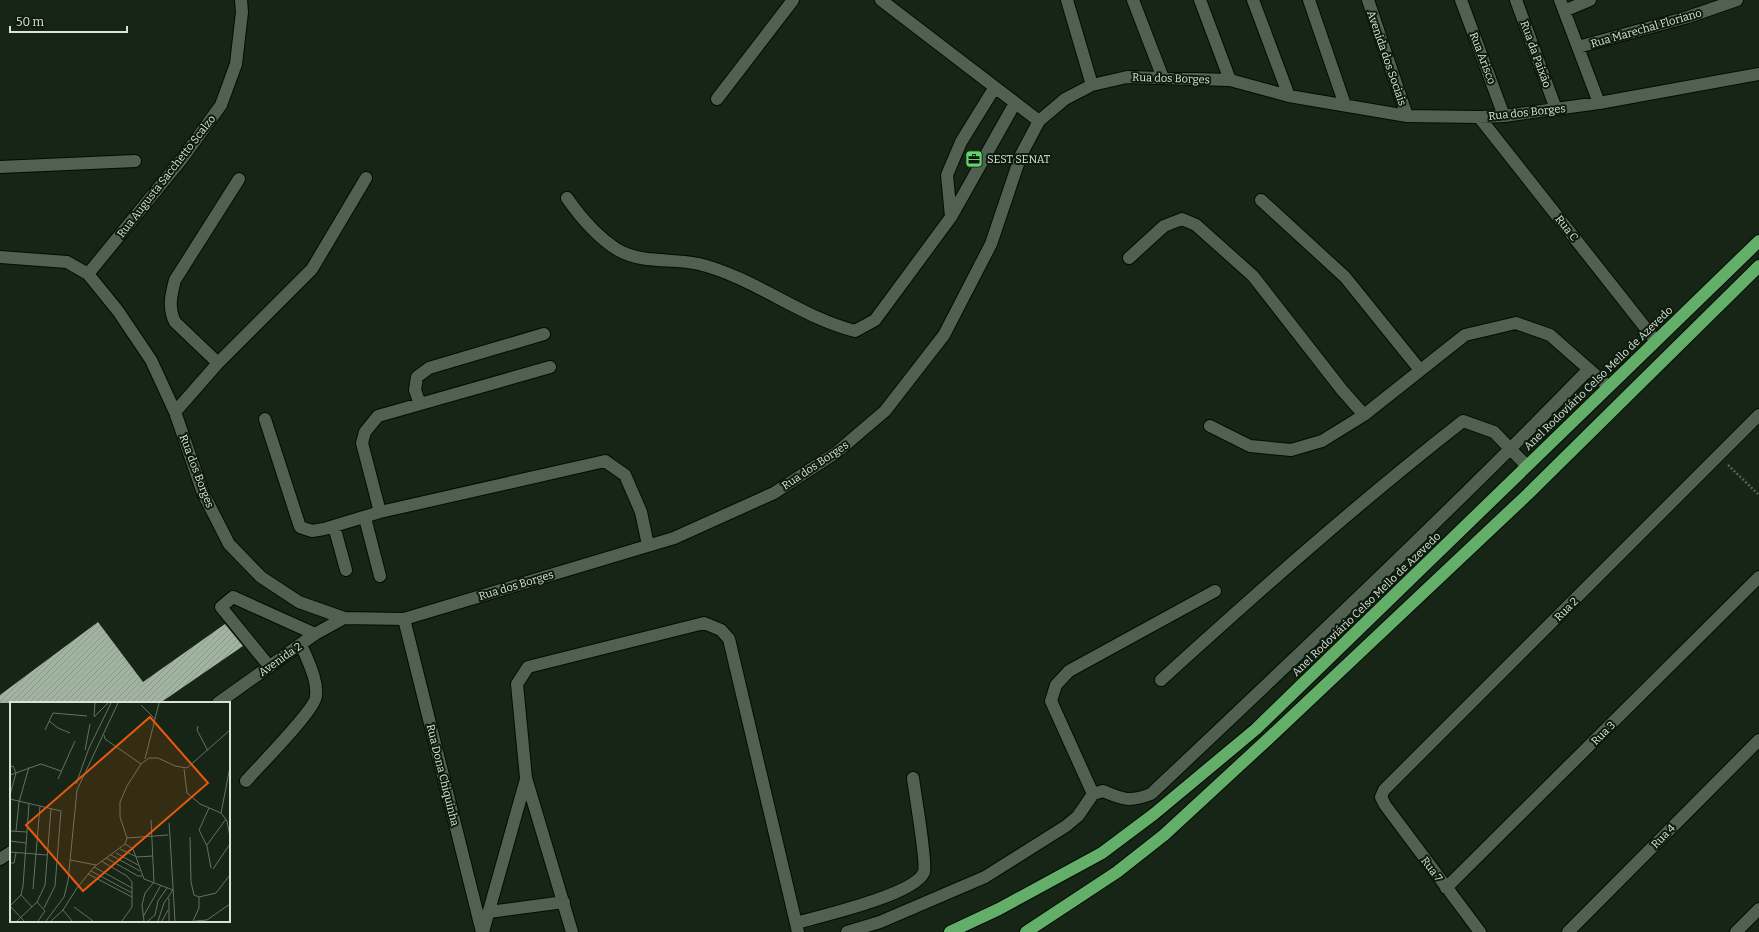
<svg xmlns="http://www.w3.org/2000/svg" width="1759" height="932" font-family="Bitter,serif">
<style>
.building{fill:url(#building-hatch)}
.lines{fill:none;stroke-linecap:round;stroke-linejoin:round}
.minor-casing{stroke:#020d03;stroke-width:14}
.highway-casing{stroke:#020d03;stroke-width:14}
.path{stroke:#556255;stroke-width:2.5;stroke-dasharray:2 2;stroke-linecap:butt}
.minor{stroke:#516151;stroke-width:12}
.highway{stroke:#63af69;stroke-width:12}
.labels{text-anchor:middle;stroke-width:4;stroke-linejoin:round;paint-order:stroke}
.street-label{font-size:11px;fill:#d9e3d9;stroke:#0d1b0d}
.poi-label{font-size:11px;fill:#d9e3d9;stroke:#0d1b0d;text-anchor:start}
.inset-road{fill:none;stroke:#647164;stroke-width:1}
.view{fill:#e8590c;fill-opacity:0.15;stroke:#e8590c;stroke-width:2}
.inset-edge{fill:none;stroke:#d9e3d9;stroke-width:2}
</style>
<defs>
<pattern id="building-hatch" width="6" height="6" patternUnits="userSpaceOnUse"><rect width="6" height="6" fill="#a1b4a1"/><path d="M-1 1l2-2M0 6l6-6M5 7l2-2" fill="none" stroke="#899889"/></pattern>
</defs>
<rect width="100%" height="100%" fill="#162516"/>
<!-- building -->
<path class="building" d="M 98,622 L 143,682 L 225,624 L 243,646 L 160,703 L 0,703 L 0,695 Z"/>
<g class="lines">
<defs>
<path id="minor" d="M 881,0 L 1039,121
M 1067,0 L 1092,85
M 1133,0 L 1163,78
M 1200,0 L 1230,80
M 1253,0 L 1289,96
M 1309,0 L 1345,105
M 1368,0 L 1407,116
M 1461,0 L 1504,116
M 1516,0 L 1556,109
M 1560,0 L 1599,103
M 1564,11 L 1590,0
M 1578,47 L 1688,17 L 1737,0
M 717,99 L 793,0
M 1479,117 L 1655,340
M 0,167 L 135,161
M 567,198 C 581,218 597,237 618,250 C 643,264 672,258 699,264 C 755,278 800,317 855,331 L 875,320 L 951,217 L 1015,103
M 1261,200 L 1345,277 L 1420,370
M 951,217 L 947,175 L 961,142 L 995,87
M 0,257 L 67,262 L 88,274 L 118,311 L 151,360 L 175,412 L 203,493 L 229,544 L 261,577 L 299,602 L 344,618 L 404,619 L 674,538 L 774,493 L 837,452 L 885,411 L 944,335 L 991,244 L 1021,155 L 1039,121 L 1065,99 L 1092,85 L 1127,77 L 1230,80 L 1289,96 L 1407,116 L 1479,117 L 1504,116 L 1599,103 L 1759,74
M 1129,258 L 1164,226 L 1182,219 L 1196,225 L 1253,276 L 1342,390 L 1364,415 L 1465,335 L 1516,323 L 1550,335 L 1608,386
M 88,274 L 182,159 L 221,105 L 236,64 L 242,12 L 241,0
M 218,363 L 175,322 C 168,308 171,295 175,280 L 239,179
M 420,404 L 415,390 L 417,377 L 429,368 L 544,334
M 175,412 L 218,363 L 312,269 L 366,178
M 265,419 L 300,527 L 312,531 L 324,529 L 380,512 L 605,461 L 625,475 L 641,512 L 648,545
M 1210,426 L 1250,446 L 1291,450 L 1322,441 L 1364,415
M 380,512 L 362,443 L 365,432 L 378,416 L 550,367
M 365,518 L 380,576
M 334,526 L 346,570
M 404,619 L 482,932
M 269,666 L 221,607 L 233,597 L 315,634
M 1161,680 C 1259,591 1358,503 1463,421 L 1494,432 L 1526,465
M 218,703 L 315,634 L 344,618
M 246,781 C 258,767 316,709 316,696 C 318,679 307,660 301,644
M 1093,794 L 1051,701 L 1056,685 L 1069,671 L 1215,591
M 0,859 L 11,852
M 1446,888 L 1759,577
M 489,912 L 564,902
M 796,923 C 821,916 915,895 924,872 C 927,862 915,794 913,778
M 483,932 L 526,779
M 572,932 L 526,778 L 517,684 L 528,667 L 704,623 L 721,630 L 729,639 L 798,932
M 847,932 L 880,922 L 985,877 L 1066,826 L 1078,816 L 1093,794 L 1103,791 C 1124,800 1130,802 1151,794 C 1299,654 1447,515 1589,369
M 1480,932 L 1385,805 L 1381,797 L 1384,790 L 1759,415
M 1568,932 L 1759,740
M 1736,932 L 1759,909"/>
<path id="highway" d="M 950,932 L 999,909 L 1102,853 L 1154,814 L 1256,729 L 1759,241
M 1026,932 L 1117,872 L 1164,835 L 1267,740 L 1528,494 L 1759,266"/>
</defs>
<!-- minor casing -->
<use href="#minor" class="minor-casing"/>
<!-- highway casing -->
<use href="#highway" class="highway-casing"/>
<!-- path -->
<path class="path" d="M 1728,465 L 1759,495"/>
<!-- minor -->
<use href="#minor" class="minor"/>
<!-- highway -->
<use href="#highway" class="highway"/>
</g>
<!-- icons -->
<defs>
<symbol id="office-square" viewBox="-11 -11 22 22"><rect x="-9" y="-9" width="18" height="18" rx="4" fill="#5fd56b" stroke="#0d1b0d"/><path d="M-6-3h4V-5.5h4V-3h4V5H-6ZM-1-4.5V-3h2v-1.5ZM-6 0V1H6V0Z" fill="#111"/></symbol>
</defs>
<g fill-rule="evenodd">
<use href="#office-square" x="964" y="149" width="20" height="20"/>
</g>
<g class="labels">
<!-- street labels -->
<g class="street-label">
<text transform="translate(1646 28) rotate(-16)" y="4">Rua Marechal Floriano</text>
<text transform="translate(1536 54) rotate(70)" y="4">Rua da Paixão</text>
<text transform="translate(1387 58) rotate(71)" y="4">Avenida dos Sociais</text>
<text transform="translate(1483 58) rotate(69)" y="4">Rua Arisco</text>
<text transform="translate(1171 78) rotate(2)" y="4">Rua dos Borges</text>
<text transform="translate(1527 112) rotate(-6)" y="4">Rua dos Borges</text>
<text transform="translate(166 176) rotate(-52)" y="4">Rua Augusta Sacchetto Scalzo</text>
<text transform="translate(1567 228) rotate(52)" y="4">Rua C</text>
<text transform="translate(1598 378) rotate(-44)" y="4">Anel Rodoviário Celso Mello de Azevedo</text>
<text transform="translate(815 465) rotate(-34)" y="4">Rua dos Borges</text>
<text transform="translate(197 471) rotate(69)" y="4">Rua dos Borges</text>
<text transform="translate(516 585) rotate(-17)" y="4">Rua dos Borges</text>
<text transform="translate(1366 604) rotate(-44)" y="4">Anel Rodoviário Celso Mello de Azevedo</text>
<text transform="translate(1566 609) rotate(-45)" y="4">Rua 2</text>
<text transform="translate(280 659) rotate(-35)" y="4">Avenida 2</text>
<text transform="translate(1603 733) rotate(-45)" y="4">Rua 3</text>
<text transform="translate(443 775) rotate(76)" y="4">Rua Dona Chiquinha</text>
<text transform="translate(1663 836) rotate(-45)" y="4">Rua 4</text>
<text transform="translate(1432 869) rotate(53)" y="4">Rua 7</text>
</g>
<!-- poi labels -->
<g class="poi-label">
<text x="987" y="163">SEST SENAT</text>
</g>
</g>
<!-- overview -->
<g transform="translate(10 702)">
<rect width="220" height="220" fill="#162516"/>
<path class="inset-road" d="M 131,3 L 145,17M 84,14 L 85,1M 84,15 L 98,1M 39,19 L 48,26 L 60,31M 188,24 L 187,28 L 198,49M 35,28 L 43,11 L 77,14M 94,33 L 95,37 L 131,62M 75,48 L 80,22M 135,57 L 149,1M 0,65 L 3,64 L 6,71 L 0,93M 174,67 L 177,91 L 190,102 L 211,111 L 217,119 L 220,135M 0,73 L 31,62 L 51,69M 48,77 L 65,39M 66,82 L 79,46 L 101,1M 0,97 L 51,109 L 45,184 L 34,206M 199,106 L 189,128 L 197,144 L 201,166M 211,111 L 220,65M 141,118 L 144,180M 159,121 L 160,135M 0,129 L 17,130M 6,129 L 9,100 L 19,65M 160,135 L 165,219M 180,135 L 181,180 L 184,193 L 189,195 L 206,191 L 220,173M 117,136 L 158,133M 0,139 L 16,141M 115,142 L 123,147 L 134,177 L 163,188 L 154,201 L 148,219M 197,143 L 216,117M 110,147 L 127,155 L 143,154M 0,150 L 37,153M 106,151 L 128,163M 101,153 L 130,169M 96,156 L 128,174 L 132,174M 60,158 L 86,163M 91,159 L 117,174 L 122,180 L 122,205 L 112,219M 0,161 L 4,161 L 6,151M 84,165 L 122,186M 203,167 L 220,142M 81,169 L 122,191M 78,172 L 122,195M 23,187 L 30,104M 11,193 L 22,205M 27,200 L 35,209 L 28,219M 0,204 L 11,193 L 13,184 L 19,102M 0,204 L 14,219M 64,205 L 83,219M 53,208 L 62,219M 133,215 L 151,183M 7,219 L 27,200 L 35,183 L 41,107M 36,219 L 54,195 L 58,179 L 67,88 L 108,1M 41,219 L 53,208 L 67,186 L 84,165 L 115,142 L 117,136 L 110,115 L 110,100 L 117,84 L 131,62 L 139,56 L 148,56 L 165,64 L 177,66 L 220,28M 134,219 L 132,203 L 135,191 L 144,180M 138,219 L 145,213 L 148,199 L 157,186M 152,219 L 158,208M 159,219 L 159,196M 183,219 L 189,206 L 189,195M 185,219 L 197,218 L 220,202"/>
<path class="view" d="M 140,15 L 198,81 L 73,189 L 16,123 Z"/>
<rect width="220" height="220" class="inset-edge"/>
</g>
<!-- scale -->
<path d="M10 26v6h117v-6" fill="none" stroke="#d9e3d9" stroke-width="2"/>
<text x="16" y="26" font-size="12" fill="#d9e3d9" stroke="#0d1b0d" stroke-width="3" paint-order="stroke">50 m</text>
</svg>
